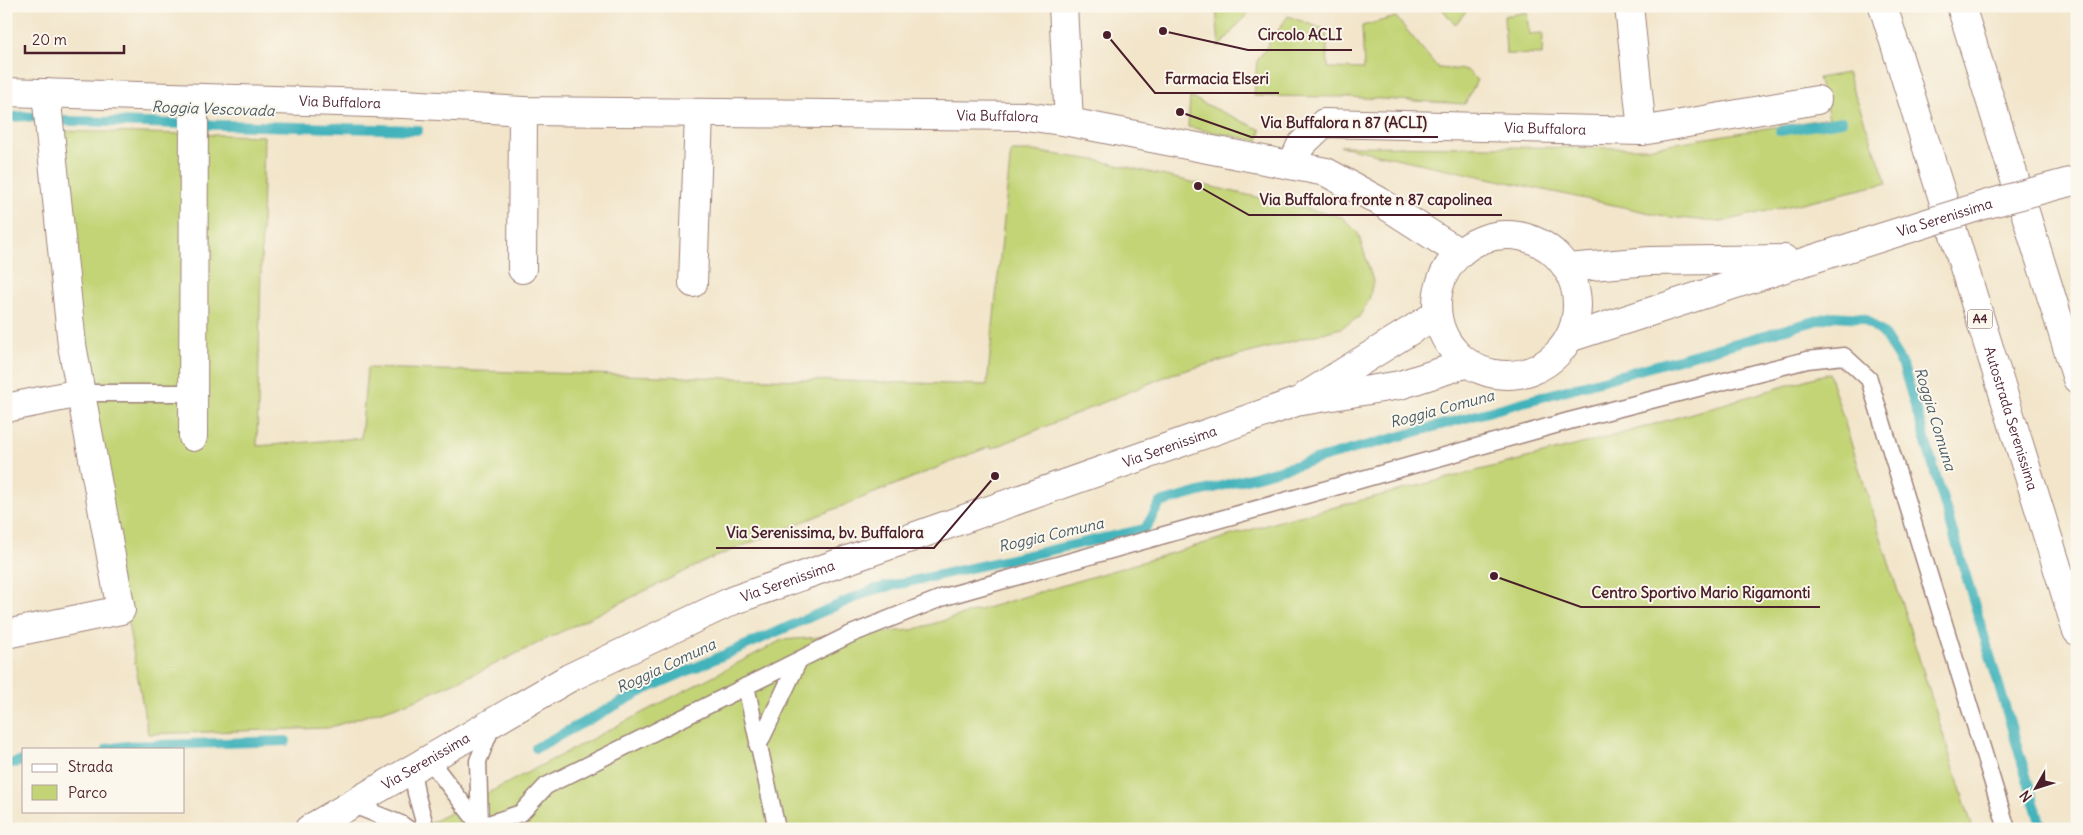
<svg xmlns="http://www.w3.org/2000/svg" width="2083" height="835" font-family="Delius,sans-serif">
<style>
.green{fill:#c2d476;stroke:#867a50}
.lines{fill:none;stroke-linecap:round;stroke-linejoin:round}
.stream{stroke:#43b3bb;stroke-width:10}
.lane-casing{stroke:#9e827a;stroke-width:19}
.street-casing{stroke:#9e827a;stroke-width:30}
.primary-casing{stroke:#9e827a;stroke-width:30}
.highway-casing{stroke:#9e827a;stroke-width:30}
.lane{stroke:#fff;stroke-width:16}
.street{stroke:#fff;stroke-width:28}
.primary{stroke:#fff;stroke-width:28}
.highway{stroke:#fff;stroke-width:28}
.primary-bridge-casing{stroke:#9e827a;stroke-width:30;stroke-linecap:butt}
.primary-bridge{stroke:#fff;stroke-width:28}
.labels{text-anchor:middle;stroke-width:4;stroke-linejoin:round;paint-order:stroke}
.shield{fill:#fbf7ec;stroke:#7f6065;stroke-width:1}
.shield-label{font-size:12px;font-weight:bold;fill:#4a1f2b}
.street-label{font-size:14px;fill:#4a1f2b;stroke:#fbf7ec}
.water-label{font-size:15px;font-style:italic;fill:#475a65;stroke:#fbf7ec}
.leader{fill:none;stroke:#4a1f2b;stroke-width:2}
.callout-dot{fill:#4a1f2b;stroke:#fbf7ec;stroke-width:2}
.callout-label{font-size:15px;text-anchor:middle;font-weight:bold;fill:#4a1f2b;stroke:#fbf7ec;stroke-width:4;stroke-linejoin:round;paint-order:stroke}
</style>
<rect width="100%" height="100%" fill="#fbf7ec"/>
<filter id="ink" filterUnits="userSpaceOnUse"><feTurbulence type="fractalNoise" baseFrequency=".02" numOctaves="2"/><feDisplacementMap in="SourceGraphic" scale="10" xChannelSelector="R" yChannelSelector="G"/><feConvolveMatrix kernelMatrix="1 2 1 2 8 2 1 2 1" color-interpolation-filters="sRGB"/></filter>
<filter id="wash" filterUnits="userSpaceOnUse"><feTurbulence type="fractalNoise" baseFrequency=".0096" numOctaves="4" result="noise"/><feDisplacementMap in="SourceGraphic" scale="20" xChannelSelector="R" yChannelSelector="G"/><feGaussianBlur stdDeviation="1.12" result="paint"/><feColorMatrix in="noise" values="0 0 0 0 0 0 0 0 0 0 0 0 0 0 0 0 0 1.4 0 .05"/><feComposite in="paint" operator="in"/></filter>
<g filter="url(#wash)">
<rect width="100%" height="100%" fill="#f2e5ca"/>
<!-- green -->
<path class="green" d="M 1216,6 L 1254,6 L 1219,47 Z
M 1440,6 L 1470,6 L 1455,25 Z
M 1527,12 L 1529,34 L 1543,33 L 1542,55 L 1506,54 L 1504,16 Z
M 1288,16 L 1326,30 L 1328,68 L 1364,69 L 1362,26 L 1396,17 L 1438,68 L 1467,70 L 1477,80 L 1465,104 L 1347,97 L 1254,96 L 1257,61 Z
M 1847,73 L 1887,183 L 1720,222 L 1669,217 L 1340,146 L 1646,148 L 1829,118 L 1818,78 Z
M 1190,97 L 1261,130 L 1258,141 L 1188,127 Z
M 62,131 L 264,136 L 257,446 L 361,438 L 367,368 L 987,385 L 1011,151 L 1033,151 L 1101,161 L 1342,217 L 1358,233 L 1373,281 L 1369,300 L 1359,317 L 1341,328 L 1172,374 L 991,449 L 991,446 L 708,560 L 481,671 L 412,701 L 328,728 L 148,734 L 77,341 Z
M 1829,373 L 1973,829 L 419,829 L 782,640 L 912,630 L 1280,521 L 1617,435 Z"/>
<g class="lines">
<!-- stream -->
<path class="stream" d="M 6,118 L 23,116 L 70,121 L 418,130
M 1780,131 L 1842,121
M 536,748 L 644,690 L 872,590 L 1145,529 L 1160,503 L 1833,316 L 1863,318 L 1883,333 L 1903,366 L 2042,829
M 107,749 L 126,746 L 286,741
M 6,764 L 24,761"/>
</g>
</g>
<g filter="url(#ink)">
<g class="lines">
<defs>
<path id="lane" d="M 80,393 L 193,393
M 746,686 L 777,829
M 758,746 L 799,660
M 428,758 L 480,826
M 412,768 L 416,793 L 426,829
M 351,804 L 401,824 L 408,829
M 480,826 L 478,761 L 494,721
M 473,829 L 521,813 L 546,786 L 849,635 L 944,597 L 1569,421 L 1807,360 L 1844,356 L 1869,379 L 2007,829"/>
<g id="street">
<path d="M 1063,6 L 1069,122"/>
<path d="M 1629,6 L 1642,131"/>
<path id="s1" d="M 6,92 L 404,104 L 523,111 L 1025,116 L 1069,122 L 1326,172 L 1379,201 L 1460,253"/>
<path id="s2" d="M 1292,165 L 1301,145 L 1324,123 L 1642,131 L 1817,100"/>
<path d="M 522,269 L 523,111"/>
<path d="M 693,283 L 699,114"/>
<path d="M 6,408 L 80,393"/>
<path d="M 193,437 L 194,98"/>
<path d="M 6,634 L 121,610 L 72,345 L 46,93"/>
</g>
<g id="primary">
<circle cx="1507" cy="305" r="70"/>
<path d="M 1567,268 L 1650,261 L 1784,259"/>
<path d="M 1569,338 L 1813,259"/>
<path d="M 1307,395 L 1437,314"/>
<path id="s3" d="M 309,829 L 569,678 L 734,600 L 1296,402 L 1400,385 L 1468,363"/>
</g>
<g id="highway">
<path id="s4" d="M 1883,6 L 2077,631"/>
<path d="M 1961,6 L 2077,379"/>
</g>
</defs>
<!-- lane casing -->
<use href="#lane" class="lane-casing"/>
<!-- street casing -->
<use href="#street" class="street-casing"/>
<!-- primary casing -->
<use href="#primary" class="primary-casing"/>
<!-- highway casing -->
<use href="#highway" class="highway-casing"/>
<!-- lane -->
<use href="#lane" class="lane"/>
<!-- street -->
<use href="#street" class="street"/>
<!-- primary -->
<use href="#primary" class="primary"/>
<!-- highway -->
<use href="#highway" class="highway"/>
<defs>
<g id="primary-bridge">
<path id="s5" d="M 1813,259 L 1984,205 L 2077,180"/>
</g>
</defs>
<!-- primary-bridge casing -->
<use href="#primary-bridge" class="primary-bridge-casing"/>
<!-- primary-bridge -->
<use href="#primary-bridge" class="primary-bridge"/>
</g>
</g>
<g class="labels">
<!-- shield labels -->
<rect class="shield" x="1967.5" y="309.5" width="25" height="19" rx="4"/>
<g class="shield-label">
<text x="1980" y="323">A4</text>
</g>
<!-- street labels -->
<g class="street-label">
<text dy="5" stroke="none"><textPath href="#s1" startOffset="334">Via Buffalora</textPath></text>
<text dy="5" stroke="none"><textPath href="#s1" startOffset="992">Via Buffalora</textPath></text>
<text dy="5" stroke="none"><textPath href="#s2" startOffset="275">Via Buffalora</textPath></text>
<text dy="5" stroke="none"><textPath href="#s5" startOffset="138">Via Serenissima</textPath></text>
<text dy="5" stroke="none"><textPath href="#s4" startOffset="432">Autostrada Serenissima</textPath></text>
<text dy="5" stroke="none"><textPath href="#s3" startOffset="945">Via Serenissima</textPath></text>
<text dy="5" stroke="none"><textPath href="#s3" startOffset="540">Via Serenissima</textPath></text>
<text dy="5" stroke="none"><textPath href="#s3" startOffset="135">Via Serenissima</textPath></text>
</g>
<!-- water labels -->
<g class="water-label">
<text transform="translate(213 109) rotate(2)" y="5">Roggia Vescovada</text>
<text transform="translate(1442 409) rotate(-15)" y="5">Roggia Comuna</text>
<text transform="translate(1935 419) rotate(73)" y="5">Roggia Comuna</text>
<text transform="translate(1051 535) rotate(-13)" y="5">Roggia Comuna</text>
<text transform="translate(666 666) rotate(-25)" y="5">Roggia Comuna</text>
</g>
</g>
<!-- callouts -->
<path class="leader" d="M1163 31L1248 50H1352M1107 35L1155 93H1279M1180 112L1251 137H1438M1198 186L1249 215H1502M995 476L934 548H716M1494 576L1581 607H1820"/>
<g class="callout-dot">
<circle cx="1163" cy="31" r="5"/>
<circle cx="1107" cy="35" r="5"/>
<circle cx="1180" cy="112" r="5"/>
<circle cx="1198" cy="186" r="5"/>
<circle cx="995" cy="476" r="5"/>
<circle cx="1494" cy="576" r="5"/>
</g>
<g class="callout-label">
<text x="1300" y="40">Circolo ACLI</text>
<text x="1217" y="84">Farmacia Elseri</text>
<text x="1344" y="128">Via Buffalora n 87 (ACLI)</text>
<text x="1376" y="205">Via Buffalora fronte n 87 capolinea</text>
<text x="825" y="538">Via Serenissima, bv. Buffalora</text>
<text x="1701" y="598">Centro Sportivo Mario Rigamonti</text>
</g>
<!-- margin -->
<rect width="2083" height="835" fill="none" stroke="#fbf7ec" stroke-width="25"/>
<!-- legend -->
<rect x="22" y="748" width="162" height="65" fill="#fbf7ec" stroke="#b4a19f"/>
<rect x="32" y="764" width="25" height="8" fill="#ffffff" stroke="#b4a19f"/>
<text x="68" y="772" font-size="15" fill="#4a1f2b">Strada</text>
<rect x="32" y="785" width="25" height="15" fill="#c2d476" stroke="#b4a19f"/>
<text x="68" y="798" font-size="15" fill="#4a1f2b">Parco</text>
<!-- north arrow -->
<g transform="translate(2036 788) rotate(231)" stroke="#fbf7ec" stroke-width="4" paint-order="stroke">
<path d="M0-4L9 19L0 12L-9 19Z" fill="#4a1f2b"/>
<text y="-8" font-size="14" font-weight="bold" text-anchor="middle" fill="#4a1f2b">N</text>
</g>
<!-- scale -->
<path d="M25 45v8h99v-8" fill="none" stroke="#4a1f2b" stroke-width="2.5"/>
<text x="32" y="45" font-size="15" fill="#4a1f2b" stroke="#fbf7ec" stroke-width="4" paint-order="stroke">20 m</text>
</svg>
